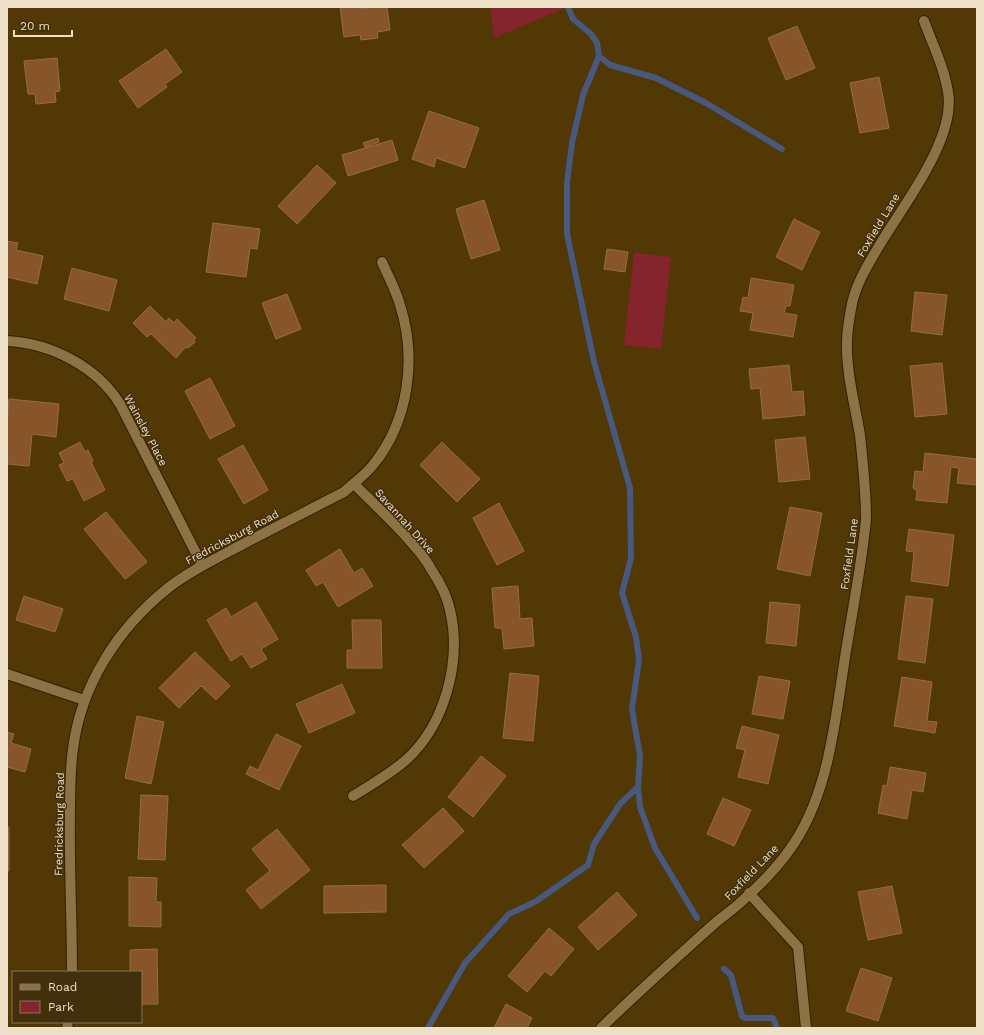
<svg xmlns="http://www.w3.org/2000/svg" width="984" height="1035" font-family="'Work Sans',sans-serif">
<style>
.green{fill:#85242c}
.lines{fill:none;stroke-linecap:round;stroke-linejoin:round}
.stream{stroke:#47597e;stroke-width:6}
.building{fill:#875527;stroke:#956c4a}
.minor-casing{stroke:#322000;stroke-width:12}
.minor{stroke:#8c7244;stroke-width:10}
.labels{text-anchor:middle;stroke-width:3;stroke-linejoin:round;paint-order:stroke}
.street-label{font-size:11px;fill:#eedfc7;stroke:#422f0b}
</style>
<rect width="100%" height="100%" fill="#513804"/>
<!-- green -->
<path class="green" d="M 490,7 L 568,7 L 494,38 Z
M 634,253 L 671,257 L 661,349 L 624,345 Z"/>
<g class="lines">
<!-- stream -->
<path class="stream" d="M 568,7 L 573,19 L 591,34 L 597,43 L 599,56 L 583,95 L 572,143 L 567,183 L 567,234 L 594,362 L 630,488 L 631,558 L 622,593 L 636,637 L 639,660 L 632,709 L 640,756 L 638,787 L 640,807 L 655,848 L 697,918
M 599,56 L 610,65 L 656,78 L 706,103 L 782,149
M 724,969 L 731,975 L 742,1016 L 745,1018 L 773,1018 L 777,1028
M 428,1028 L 465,963 L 509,914 L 535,902 L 588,865 L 594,844 L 620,804 L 638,787"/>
</g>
<!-- building -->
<path class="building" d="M 340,7 L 360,7 L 360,8 L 387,7 L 390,30 L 377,32 L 378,38 L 361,40 L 360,35 L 344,37 Z
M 797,26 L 815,68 L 786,80 L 768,38 Z
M 166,49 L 182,72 L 165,84 L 167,87 L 138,108 L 119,81 Z
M 57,58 L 60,91 L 55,92 L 56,102 L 36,104 L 35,94 L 28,94 L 24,61 Z
M 879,77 L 889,128 L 860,133 L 850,83 Z
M 429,111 L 479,128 L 465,168 L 436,158 L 434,167 L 412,159 Z
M 378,138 L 379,142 L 365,147 L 363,143 Z
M 392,140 L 398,160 L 348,176 L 342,155 Z
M 317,165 L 336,183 L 297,224 L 278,206 Z
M 484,200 L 500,250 L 471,259 L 456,209 Z
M 794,219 L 820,232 L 802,270 L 776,257 Z
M 213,223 L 260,229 L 257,249 L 250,248 L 246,277 L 206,272 Z
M 7,241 L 18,243 L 16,250 L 43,256 L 37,284 L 7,277 Z
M 607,249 L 628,252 L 625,272 L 604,269 Z
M 72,268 L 117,280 L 109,311 L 64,299 Z
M 751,278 L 794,285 L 790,306 L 786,306 L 784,313 L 797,315 L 793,337 L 750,330 L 753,313 L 740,311 L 743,297 L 748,298 Z
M 915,292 L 947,295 L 942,335 L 911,331 Z
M 287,294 L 301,329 L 276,339 L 262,303 Z
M 150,306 L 166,322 L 169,318 L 174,323 L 177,319 L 196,338 L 194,340 L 195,342 L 188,348 L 186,347 L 176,358 L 151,334 L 147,337 L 133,323 Z
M 942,363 L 947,414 L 915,417 L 910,366 Z
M 789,365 L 792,392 L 803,391 L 805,415 L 763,419 L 760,388 L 751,389 L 749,369 Z
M 210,378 L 235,426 L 210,439 L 185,391 Z
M 9,399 L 59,404 L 56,437 L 32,434 L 29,466 L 7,464 L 7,423 Z
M 805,437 L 810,479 L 779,482 L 775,440 Z
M 80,442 L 85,452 L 88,450 L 93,461 L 91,462 L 105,490 L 84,501 L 73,479 L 67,481 L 59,465 L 64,463 L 59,453 Z
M 442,442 L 480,479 L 457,502 L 420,465 Z
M 243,445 L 268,490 L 244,504 L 218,459 Z
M 925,453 L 977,459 L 977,485 L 957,483 L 959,468 L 951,467 L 947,503 L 916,500 L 917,491 L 913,488 L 915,471 L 923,472 Z
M 499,503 L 524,551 L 497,565 L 473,518 Z
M 790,507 L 822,513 L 810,576 L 777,569 Z
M 106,512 L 147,562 L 125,579 L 84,529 Z
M 909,529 L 954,535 L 948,586 L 911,581 L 914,552 L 906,551 Z
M 340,549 L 354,573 L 362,568 L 373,586 L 338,607 L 323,582 L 316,586 L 306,570 Z
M 518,586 L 520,619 L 532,618 L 534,646 L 504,649 L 502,628 L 495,628 L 492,588 Z
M 24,596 L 63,609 L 55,632 L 16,620 Z
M 906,596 L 933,599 L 925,663 L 898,659 Z
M 256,602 L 278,639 L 261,649 L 267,659 L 251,668 L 242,654 L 231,661 L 207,620 L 226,608 L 231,617 Z
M 770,602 L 800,605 L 796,646 L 766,643 Z
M 352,620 L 381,620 L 382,668 L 347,668 L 347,650 L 353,650 Z
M 195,652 L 230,686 L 216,700 L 201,686 L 179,708 L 159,688 Z
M 510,673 L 539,676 L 533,741 L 503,738 Z
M 759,676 L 790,681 L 783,719 L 752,714 Z
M 902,677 L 932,682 L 927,721 L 937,722 L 935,733 L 894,726 Z
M 342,684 L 355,713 L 309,733 L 296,704 Z
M 137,716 L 164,722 L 151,784 L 125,778 Z
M 742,726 L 779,735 L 768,784 L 738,777 L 745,750 L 736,748 Z
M 7,732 L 14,734 L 11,743 L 31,749 L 25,772 L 7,767 Z
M 276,734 L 301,746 L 279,790 L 246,774 L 250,766 L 258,770 Z
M 481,756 L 506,776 L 473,817 L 448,797 Z
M 890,767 L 926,773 L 923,792 L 912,790 L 907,819 L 878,813 L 883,785 L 887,786 Z
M 141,795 L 168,796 L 165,860 L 138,859 Z
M 723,798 L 751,810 L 734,846 L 707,834 Z
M 443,808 L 464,831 L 424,868 L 402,845 Z
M 7,827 L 9,827 L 9,871 L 7,871 Z
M 277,829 L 310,870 L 261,909 L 246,890 L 270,871 L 252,849 Z
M 129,877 L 157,878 L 156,902 L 161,902 L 161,927 L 129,926 Z
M 386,885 L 386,912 L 324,913 L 324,886 Z
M 892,886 L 902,933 L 868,940 L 858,892 Z
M 617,892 L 637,915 L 598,950 L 578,927 Z
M 549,928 L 574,949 L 551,976 L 545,971 L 527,992 L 508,976 Z
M 157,949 L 158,1004 L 141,1004 L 141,972 L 130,972 L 130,950 Z
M 861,968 L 892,978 L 878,1021 L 846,1011 Z
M 506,1004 L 532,1018 L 527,1028 L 494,1028 Z"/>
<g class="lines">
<defs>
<path id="minor" d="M 7,341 C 51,343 97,367 120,404 L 202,565
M 7,674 L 84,700
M 353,796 C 371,785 390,774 406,760 C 445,725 462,661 450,610 C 447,595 439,581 431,569 C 424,555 413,545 403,533 C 387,516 370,500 354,484
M 749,893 L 798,947 L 806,1028
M 72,972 C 72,918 69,865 70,811 C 70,790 70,770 73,749 C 81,685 118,628 168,588 C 191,570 219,557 245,543 C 278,526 311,509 344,492 C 354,483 365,475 373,465 C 409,421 417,358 400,305 C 396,290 388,276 382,262
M 67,1028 L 68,1022
M 601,1028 C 638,992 676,958 714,924 C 723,916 734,909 742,901 C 759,886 775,870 788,852 C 830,796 835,718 846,651 C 853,607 862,563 866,519 C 866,491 863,463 860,435 C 855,405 846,372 847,342 C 847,332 849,320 851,309 C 855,284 869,263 882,241 C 905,203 956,138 948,92 C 944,67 933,45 924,21"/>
</defs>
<!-- minor casing -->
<use href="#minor" class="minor-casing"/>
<!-- minor -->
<use href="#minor" class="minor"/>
</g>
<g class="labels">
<!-- street labels -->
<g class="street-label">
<text transform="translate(878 225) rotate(-59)" y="4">Foxfield Lane</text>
<text transform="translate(146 430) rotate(62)" y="4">Wainsley Place</text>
<text transform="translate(405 521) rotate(48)" y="4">Savannah Drive</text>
<text transform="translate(232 537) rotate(-28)" y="4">Fredricksburg Road</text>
<text transform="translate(849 554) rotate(-82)" y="4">Foxfield Lane</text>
<text transform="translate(59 824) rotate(-89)" y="4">Fredricksburg Road</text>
<text transform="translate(751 872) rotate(-46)" y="4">Foxfield Lane</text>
</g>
</g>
<!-- border -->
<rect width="984" height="1035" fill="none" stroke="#eedfc7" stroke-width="16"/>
<!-- legend -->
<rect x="12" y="971" width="130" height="52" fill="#422f0b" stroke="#877556"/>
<rect x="20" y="984" width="20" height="6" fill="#8c7244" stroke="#877556"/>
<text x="48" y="991" font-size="12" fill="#eedfc7">Road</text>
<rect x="20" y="1001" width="20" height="12" fill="#85242c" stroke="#877556"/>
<text x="48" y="1011" font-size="12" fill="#eedfc7">Park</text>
<!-- scale -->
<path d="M14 30v6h58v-6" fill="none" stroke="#eedfc7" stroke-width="2"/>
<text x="20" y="30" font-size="12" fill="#eedfc7" stroke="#422f0b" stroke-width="3" paint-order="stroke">20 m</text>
</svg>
